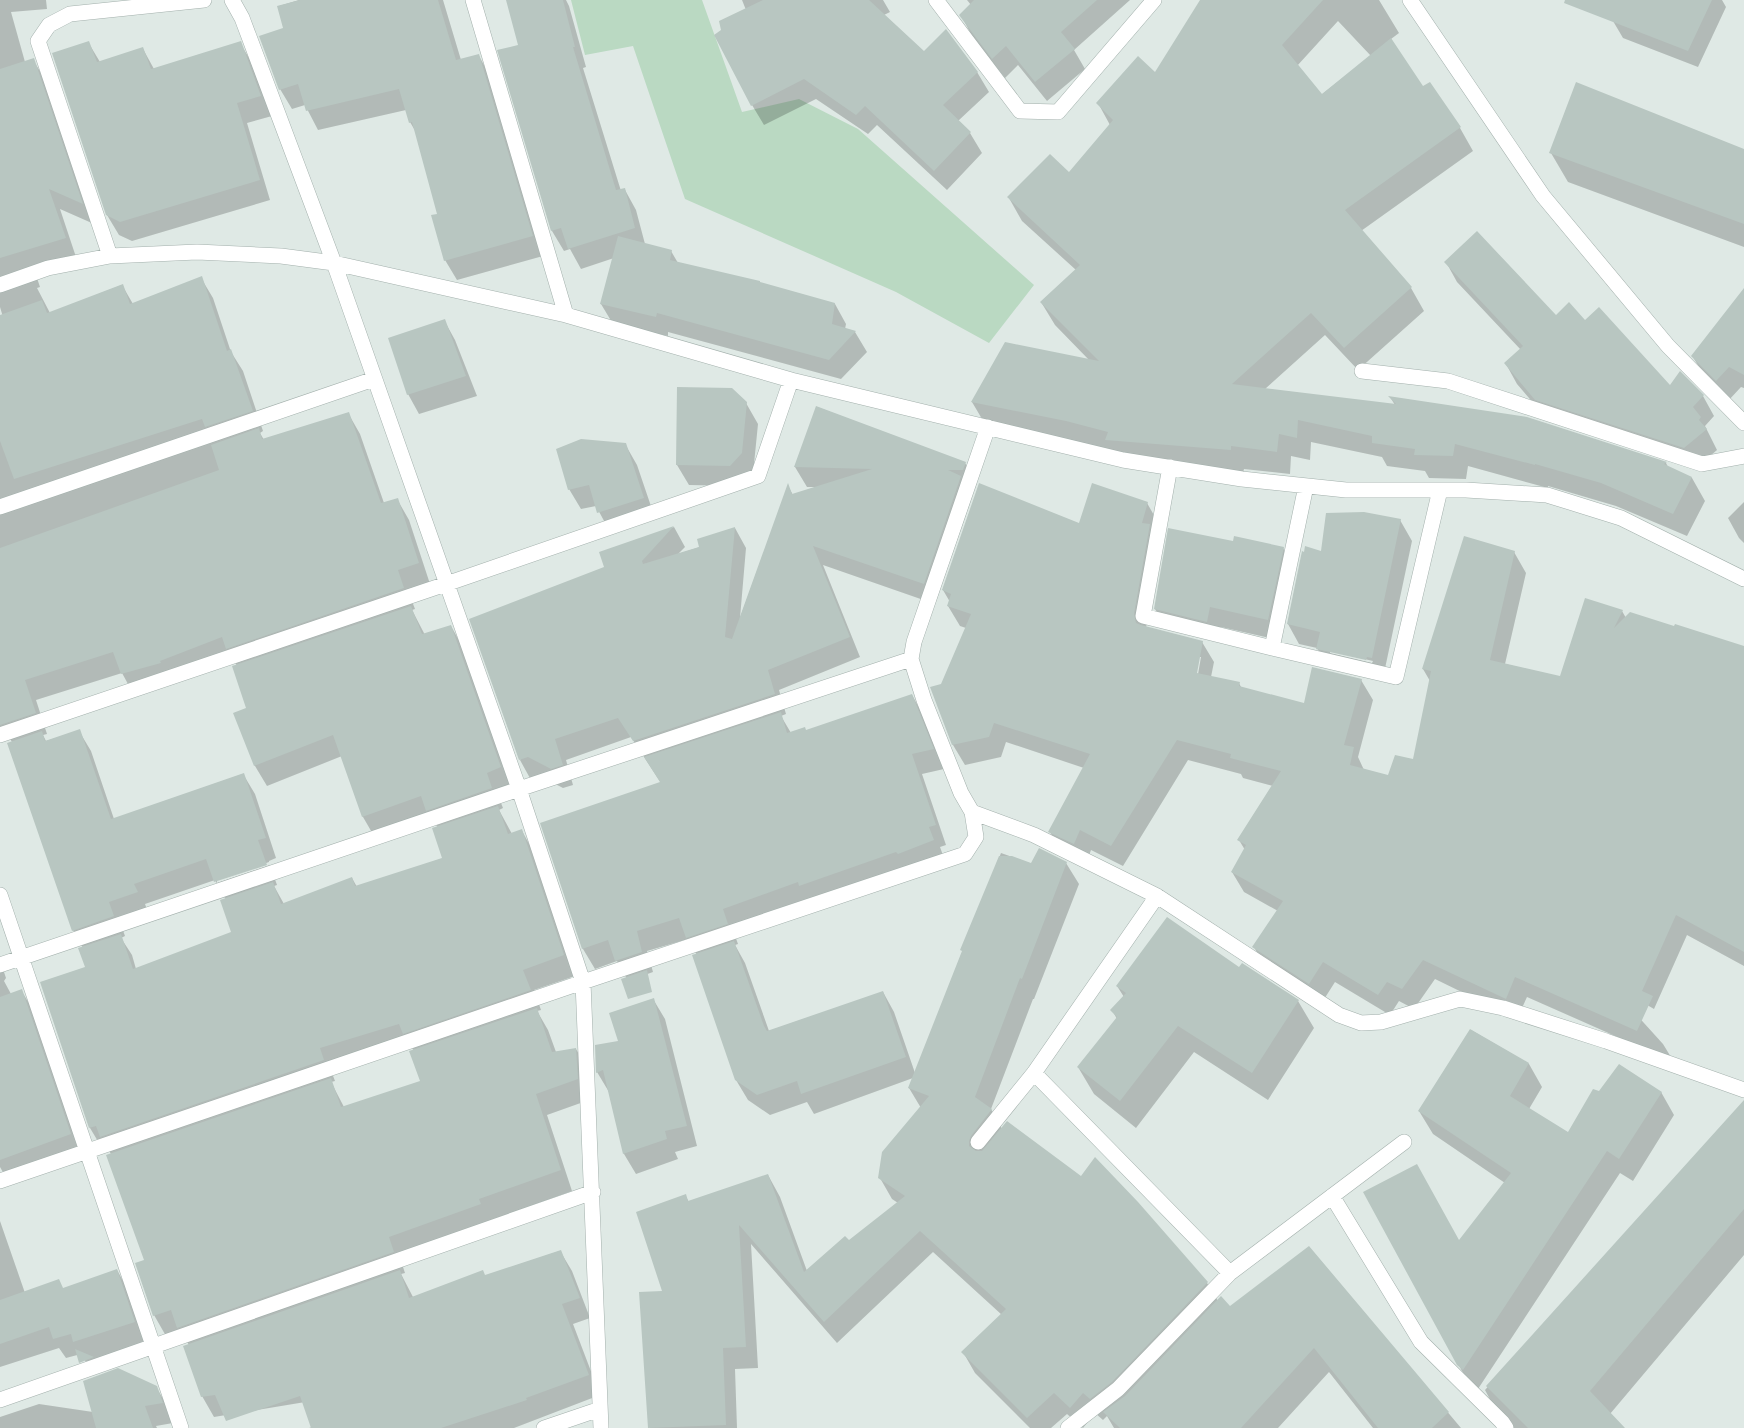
<svg xmlns="http://www.w3.org/2000/svg" width="1744" height="1428" font-family="Jost,sans-serif">
<style>
.green{fill:#bad9c2}
.shadow{fill:#0003;fill-rule:evenodd}
.building{fill:#b8c6c1}
.lines{fill:none;stroke-linecap:round;stroke-linejoin:round}
.minor-casing{stroke:#a3b0ac;stroke-width:16}
.minor{stroke:#fff;stroke-width:15}
</style>
<rect width="100%" height="100%" fill="#dfe9e5"/>
<!-- green -->
<path class="green" d="M 571,0 L 702,0 L 742,112 L 799,99 L 858,129 L 1034,285 L 989,343 L 896,292 L 685,199 L 633,46 L 585,55 Z"/>
<!-- shadow -->
<path class="shadow" d="M 0,0 L 46,0 L 47,9 L 11,12 L 25,62 L 33,60 L 46,81 L 94,224 L 60,209 L 77,260 L 35,272 L 40,287 L 37,288 L 50,313 L 122,285 L 133,304 L 201,278 L 213,298 L 231,352 L 243,371 L 263,431 L 260,433 L 264,440 L 348,413 L 360,434 L 384,503 L 397,499 L 409,520 L 430,584 L 408,591 L 415,609 L 412,610 L 425,635 L 451,626 L 462,646 L 512,787 L 497,793 L 503,808 L 499,810 L 512,834 L 522,831 L 533,851 L 575,976 L 534,990 L 541,1010 L 537,1011 L 548,1030 L 556,1052 L 576,1049 L 588,1070 L 589,1100 L 547,1115 L 572,1191 L 491,1220 L 493,1226 L 400,1258 L 405,1273 L 401,1274 L 413,1297 L 485,1276 L 560,1251 L 572,1271 L 590,1318 L 573,1324 L 600,1395 L 514,1428 L 309,1428 L 405,1399 L 402,1386 L 214,1417 L 202,1396 L 189,1345 L 181,1332 L 166,1336 L 154,1315 L 146,1260 L 111,1154 L 106,1146 L 102,1148 L 90,1128 L 86,967 L 83,948 L 73,930 L 12,742 L 6,732 L 0,734 L 0,337 L 8,334 L 0,307 ZM 233,658 L 237,666 L 248,709 L 235,713 L 255,766 L 267,786 L 342,756 L 363,817 L 374,836 L 431,816 L 438,828 L 444,858 L 357,887 L 352,878 L 284,904 L 274,886 L 277,885 L 270,865 L 217,883 L 217,880 L 269,862 L 269,861 L 276,858 L 255,794 L 243,774 L 114,819 L 91,751 L 79,731 L 46,741 L 43,735 L 47,734 L 36,700 L 122,673 L 134,695 ZM 215,880 L 226,900 L 233,933 L 136,969 L 132,955 L 121,938 L 125,936 L 120,922 L 148,912 L 145,904 ZM 410,1044 L 414,1051 L 422,1082 L 344,1107 L 331,1082 L 335,1081 L 330,1068 Z
M 299,0 L 443,0 L 461,60 L 479,56 L 490,76 L 543,256 L 457,280 L 445,260 L 439,214 L 417,134 L 410,122 L 406,110 L 318,130 L 305,105 L 292,109 L 280,89 L 284,29 L 279,6 Z
M 515,0 L 566,0 L 569,6 L 586,67 L 583,68 L 621,191 L 625,190 L 636,210 L 645,244 L 671,251 L 678,263 L 835,304 L 846,324 L 845,329 L 855,332 L 867,352 L 841,379 L 668,332 L 668,336 L 613,324 L 601,304 L 614,258 L 581,269 L 570,249 L 564,251 L 552,231 L 519,46 Z
M 742,0 L 883,0 L 890,12 L 884,15 L 924,52 L 977,72 L 989,92 L 958,121 L 970,133 L 982,153 L 947,190 L 877,125 L 868,134 L 816,99 L 764,125 L 752,105 L 746,10 Z
M 967,0 L 1130,0 L 1074,50 L 1085,69 L 1047,101 L 1018,65 L 1005,78 L 972,36 L 961,15 L 971,5 Z
M 1207,0 L 1379,0 L 1399,33 L 1391,39 L 1423,88 L 1429,84 L 1460,128 L 1473,151 L 1361,231 L 1411,288 L 1424,311 L 1358,370 L 1325,335 L 1265,389 L 1395,405 L 1390,397 L 1527,418 L 1666,463 L 1668,467 L 1692,478 L 1705,501 L 1687,536 L 1616,506 L 1548,486 L 1548,488 L 1468,466 L 1466,479 L 1429,478 L 1425,471 L 1387,466 L 1382,457 L 1311,442 L 1310,460 L 1291,456 L 1290,474 L 1244,469 L 1243,473 L 1120,463 L 985,424 L 972,402 L 1090,361 L 1055,325 L 1041,302 L 1076,270 L 1022,221 L 1009,198 L 1070,174 L 1110,125 L 1098,103 L 1155,74 ZM 1338,21 L 1371,56 L 1321,95 L 1297,66 Z
M 1621,0 L 1722,0 L 1726,7 L 1698,67 L 1623,38 L 1613,21 Z
M 88,42 L 100,62 L 143,49 L 154,69 L 240,43 L 252,63 L 272,116 L 247,123 L 270,200 L 132,241 L 119,235 L 107,215 Z
M 1744,150 L 1744,247 L 1568,182 L 1551,153 Z
M 1446,262 L 1556,316 L 1585,322 L 1670,387 L 1703,396 L 1714,416 L 1705,426 L 1717,450 L 1696,468 L 1548,420 L 1517,384 L 1506,364 L 1521,350 L 1457,282 Z
M 1744,305 L 1744,388 L 1741,387 L 1728,401 L 1705,377 L 1693,357 Z
M 444,320 L 455,340 L 477,396 L 419,414 L 408,394 Z
M 746,403 L 758,424 L 753,474 L 742,486 L 689,485 L 677,465 Z
M 817,407 L 965,463 L 977,483 L 974,490 L 968,490 L 972,497 L 935,604 L 823,565 L 860,657 L 779,690 L 786,714 L 781,716 L 791,733 L 806,731 L 912,695 L 923,715 L 944,769 L 922,774 L 946,845 L 940,847 L 945,861 L 733,930 L 738,944 L 735,945 L 745,963 L 769,1031 L 883,992 L 894,1012 L 915,1073 L 1001,853 L 1032,864 L 1066,863 L 1079,884 L 1034,999 L 1033,999 L 991,1109 L 1002,1129 L 1207,1283 L 1218,1301 L 1230,1308 L 1309,1247 L 1461,1428 L 1373,1428 L 1329,1372 L 1278,1428 L 1114,1428 L 1107,1416 L 1103,1420 L 1095,1413 L 1083,1428 L 1067,1414 L 1051,1428 L 1030,1428 L 975,1373 L 963,1352 L 1002,1315 L 933,1252 L 837,1343 L 751,1244 L 758,1368 L 735,1369 L 737,1428 L 650,1428 L 640,1293 L 664,1292 L 685,1195 L 689,1202 L 768,1175 L 780,1197 L 807,1271 L 849,1242 L 898,1203 L 892,1199 L 880,1178 L 921,1108 L 909,1088 L 913,1078 L 814,1114 L 807,1102 L 770,1115 L 748,1100 L 736,1080 L 697,955 L 688,939 L 647,951 L 653,972 L 628,981 L 617,961 L 595,969 L 583,949 L 542,824 L 661,783 L 631,737 L 566,760 L 573,785 L 563,788 L 540,776 L 531,780 L 520,760 L 605,568 L 601,553 L 674,527 L 685,547 L 678,554 L 700,547 L 735,528 L 746,548 L 740,618 L 788,486 L 793,495 L 816,487 L 807,487 L 795,467 Z
M 625,444 L 637,465 L 655,518 L 610,532 L 596,506 L 581,509 L 569,489 Z
M 1744,502 L 1744,543 L 1739,538 L 1728,518 Z
M 1147,503 L 1159,524 L 1161,546 L 1146,628 L 1202,642 L 1214,662 L 1211,677 L 1239,683 L 1242,689 L 1305,705 L 1361,680 L 1373,700 L 1358,757 L 1364,770 L 1389,776 L 1414,760 L 1430,681 L 1423,669 L 1514,552 L 1526,573 L 1505,664 L 1561,677 L 1586,600 L 1622,611 L 1626,618 L 1744,647 L 1744,966 L 1687,935 L 1654,1009 L 1606,981 L 1663,1044 L 1674,1062 L 1527,997 L 1517,1019 L 1435,979 L 1414,1009 L 1399,1001 L 1390,1015 L 1335,982 L 1321,1004 L 1265,967 L 1254,947 L 1278,911 L 1244,892 L 1232,872 L 1245,850 L 1239,840 L 1273,786 L 1243,778 L 1241,774 L 1188,760 L 1123,866 L 1091,850 L 1086,864 L 1061,852 L 1050,832 L 1084,768 L 1006,742 L 1001,757 L 965,765 L 953,745 L 942,685 L 966,628 L 960,626 L 948,606 L 950,602 L 943,590 L 1080,525 ZM 1199,657 L 1201,657 L 1197,680 L 1194,679 Z
M 1400,520 L 1412,541 L 1383,678 L 1329,669 L 1317,648 L 1299,644 L 1288,624 L 1322,552 ZM 1330,651 L 1373,661 L 1372,663 L 1330,653 Z
M 1234,543 L 1283,548 L 1294,568 L 1279,640 L 1221,627 L 1218,642 L 1167,629 L 1155,609 Z
M 0,960 L 6,978 L 4,981 L 11,994 L 21,990 L 33,1010 L 82,1155 L 8,1181 L 0,1167 Z
M 1239,969 L 1298,1001 L 1314,1028 L 1268,1100 L 1194,1052 L 1136,1128 L 1094,1094 L 1078,1067 L 1117,1019 L 1112,1010 L 1124,997 L 1117,986 Z
M 653,999 L 665,1019 L 697,1146 L 675,1152 L 678,1159 L 636,1174 L 624,1154 L 609,1092 L 597,1072 L 596,1046 L 620,1042 Z
M 1471,1030 L 1529,1064 L 1542,1087 L 1529,1109 L 1568,1134 L 1600,1092 L 1661,1092 L 1674,1115 L 1633,1181 L 1620,1173 L 1476,1392 L 1472,1388 L 1458,1364 L 1459,1242 L 1505,1183 L 1433,1134 L 1419,1111 Z
M 1730,1117 L 1744,1133 L 1744,1255 L 1610,1414 L 1624,1428 L 1511,1428 L 1500,1418 L 1485,1390 Z
M 0,1221 L 25,1293 L 63,1289 L 117,1270 L 128,1290 L 146,1342 L 86,1362 L 81,1354 L 66,1358 L 59,1348 L 0,1367 Z
M 156,1387 L 168,1407 L 173,1423 L 156,1426 L 157,1428 L 0,1428 L 0,1417 L 39,1404 L 93,1412 Z"/>
<!-- building -->
<path class="building" d="M 300,0 L 438,0 L 456,60 L 479,54 L 533,236 L 444,261 L 431,215 L 437,214 L 412,122 L 409,123 L 399,89 L 306,111 L 298,84 L 279,90 L 259,36 L 283,28 L 277,6 Z
M 506,0 L 563,0 L 575,47 L 573,47 L 616,190 L 625,188 L 635,228 L 568,249 L 561,228 L 551,231 L 497,50 L 518,45 Z
M 763,0 L 869,0 L 924,51 L 946,29 L 978,72 L 943,105 L 971,132 L 934,171 L 865,106 L 856,115 L 804,79 L 751,106 L 714,35 L 721,30 L 719,21 Z
M 974,0 L 1097,0 L 1061,32 L 1075,49 L 1035,82 L 1006,46 L 992,59 L 959,15 Z
M 1200,0 L 1323,0 L 1282,45 L 1322,94 L 1391,38 L 1423,86 L 1430,82 L 1461,127 L 1345,210 L 1412,287 L 1344,348 L 1311,313 L 1232,384 L 1396,404 L 1388,396 L 1527,417 L 1667,462 L 1664,464 L 1692,477 L 1673,514 L 1601,483 L 1535,464 L 1535,465 L 1455,444 L 1453,456 L 1414,455 L 1415,449 L 1372,443 L 1372,436 L 1298,420 L 1297,438 L 1279,434 L 1277,452 L 1231,446 L 1231,450 L 1105,440 L 1108,432 L 1066,421 L 971,402 L 1005,342 L 1099,361 L 1040,302 L 1080,265 L 1007,197 L 1050,154 L 1069,172 L 1113,120 L 1096,103 L 1138,56 L 1155,72 Z
M 1565,0 L 1712,0 L 1688,51 L 1564,3 Z
M 89,41 L 97,62 L 143,47 L 151,69 L 241,41 L 261,96 L 237,103 L 260,180 L 120,222 L 106,215 L 52,53 Z
M 34,58 L 83,204 L 49,189 L 66,238 L 0,258 L 0,69 Z
M 1576,82 L 1744,149 L 1744,224 L 1549,153 Z
M 1477,231 L 1556,315 L 1569,302 L 1585,320 L 1599,307 L 1670,385 L 1680,371 L 1704,395 L 1693,407 L 1701,417 L 1699,420 L 1707,429 L 1684,448 L 1535,400 L 1504,363 L 1523,346 L 1444,262 Z
M 618,236 L 672,250 L 670,260 L 760,281 L 760,282 L 835,303 L 832,324 L 856,331 L 829,360 L 657,313 L 656,317 L 600,304 Z
M 202,276 L 227,351 L 231,349 L 253,411 L 205,427 L 202,419 L 14,479 L 0,441 L 0,315 L 42,300 L 47,313 L 123,284 L 130,304 Z
M 1744,288 L 1744,375 L 1729,367 L 1716,381 L 1691,356 Z
M 445,319 L 466,376 L 407,395 L 388,338 Z
M 677,387 L 732,388 L 747,402 L 742,453 L 730,466 L 676,465 Z
M 816,406 L 966,462 L 963,470 L 948,470 L 961,476 L 924,584 L 813,546 L 850,637 L 768,670 L 775,694 L 633,741 L 618,718 L 555,739 L 563,765 L 551,769 L 528,757 L 519,760 L 469,619 L 604,567 L 599,552 L 674,526 L 642,561 L 643,564 L 699,547 L 697,539 L 735,527 L 725,637 L 732,639 L 788,483 L 792,494 L 872,469 L 794,467 Z
M 349,412 L 381,503 L 398,498 L 419,563 L 398,570 L 404,588 L 226,649 L 222,637 L 160,661 L 161,663 L 121,674 L 113,652 L 25,680 L 36,713 L 0,725 L 0,548 L 219,470 L 211,445 L 259,428 L 262,439 Z
M 581,439 L 626,443 L 644,498 L 597,513 L 589,485 L 568,490 L 556,449 Z
M 979,483 L 1079,523 L 1092,483 L 1148,502 L 1142,523 L 1150,524 L 1134,614 L 1136,623 L 1141,625 L 1203,641 L 1197,673 L 1240,682 L 1239,686 L 1304,703 L 1312,667 L 1362,679 L 1344,745 L 1354,747 L 1350,765 L 1388,775 L 1395,755 L 1413,759 L 1431,671 L 1422,669 L 1464,536 L 1515,551 L 1490,660 L 1560,676 L 1585,598 L 1623,610 L 1614,628 L 1630,612 L 1674,626 L 1675,624 L 1744,646 L 1744,952 L 1676,915 L 1642,991 L 1653,996 L 1637,1031 L 1515,977 L 1506,999 L 1423,960 L 1402,989 L 1387,982 L 1378,995 L 1323,962 L 1309,984 L 1252,947 L 1283,901 L 1231,872 L 1246,845 L 1237,840 L 1281,771 L 1230,758 L 1231,754 L 1177,740 L 1111,846 L 1080,830 L 1074,844 L 1048,832 L 1090,754 L 994,723 L 989,737 L 952,745 L 930,687 L 941,684 L 971,614 L 947,606 L 951,594 L 942,590 Z
M 1364,512 L 1401,519 L 1372,658 L 1367,657 L 1366,660 L 1316,649 L 1320,632 L 1287,624 L 1302,551 L 1304,552 L 1305,546 L 1321,551 L 1326,513 Z
M 1168,528 L 1233,541 L 1234,536 L 1284,547 L 1268,620 L 1210,607 L 1207,622 L 1154,609 Z
M 411,606 L 422,634 L 451,625 L 501,767 L 487,773 L 492,788 L 426,811 L 421,796 L 362,817 L 333,735 L 254,766 L 233,713 L 246,708 L 232,666 Z
M 912,694 L 934,749 L 912,754 L 936,825 L 929,827 L 934,840 L 898,854 L 896,852 L 799,886 L 798,882 L 723,909 L 728,924 L 686,938 L 679,918 L 637,931 L 642,952 L 615,961 L 608,940 L 582,949 L 540,823 L 660,782 L 644,757 L 781,712 L 787,733 L 805,727 L 806,730 Z
M 80,729 L 111,819 L 244,773 L 266,838 L 258,840 L 267,865 L 214,882 L 206,859 L 134,884 L 138,892 L 109,902 L 114,916 L 72,931 L 7,743 L 42,731 L 45,741 Z
M 498,806 L 508,834 L 522,829 L 564,955 L 523,970 L 531,990 L 403,1034 L 399,1024 L 320,1048 L 324,1060 L 100,1137 L 96,1126 L 89,1128 L 40,982 L 85,967 L 78,948 L 121,934 L 133,969 L 231,932 L 220,900 L 273,882 L 281,904 L 352,877 L 355,886 L 442,858 L 432,828 Z
M 1039,848 L 1067,862 L 1022,979 L 1020,978 L 975,1097 L 992,1109 L 971,1136 L 969,1141 L 969,1146 L 976,1151 L 982,1151 L 1007,1121 L 1081,1176 L 1095,1157 L 1138,1202 L 1208,1282 L 1112,1382 L 1090,1399 L 1083,1393 L 1070,1408 L 1054,1393 L 1027,1418 L 961,1352 L 1006,1309 L 920,1231 L 824,1322 L 739,1225 L 746,1347 L 723,1348 L 726,1425 L 648,1428 L 639,1292 L 662,1291 L 636,1212 L 686,1194 L 688,1201 L 768,1174 L 804,1272 L 845,1236 L 849,1240 L 905,1196 L 878,1178 L 882,1152 L 929,1096 L 908,1088 L 962,951 L 960,950 L 999,856 L 1012,856 L 1031,863 Z
M 1167,917 L 1239,967 L 1242,963 L 1299,1000 L 1252,1073 L 1178,1026 L 1120,1101 L 1077,1067 L 1117,1017 L 1110,1010 L 1126,993 L 1116,986 Z
M 734,941 L 764,1026 L 767,1031 L 883,991 L 906,1057 L 801,1094 L 797,1081 L 757,1095 L 735,1080 L 692,955 Z
M 647,970 L 652,992 L 628,999 L 621,979 Z
M 22,989 L 71,1134 L 0,1160 L 0,997 Z
M 654,998 L 687,1126 L 665,1131 L 667,1139 L 623,1154 L 603,1070 L 596,1073 L 595,1045 L 618,1041 L 609,1013 Z
M 537,1008 L 552,1052 L 576,1048 L 578,1079 L 536,1094 L 561,1170 L 479,1199 L 481,1204 L 389,1237 L 394,1252 L 177,1328 L 171,1310 L 153,1316 L 135,1263 L 144,1260 L 106,1155 L 331,1078 L 341,1107 L 420,1081 L 409,1051 Z
M 1470,1029 L 1529,1063 L 1510,1096 L 1568,1132 L 1593,1089 L 1599,1091 L 1619,1064 L 1662,1092 L 1619,1159 L 1607,1151 L 1463,1370 L 1457,1365 L 1363,1192 L 1417,1164 L 1459,1240 L 1511,1173 L 1418,1111 Z
M 1744,1100 L 1744,1209 L 1590,1391 L 1625,1428 L 1528,1428 L 1486,1386 Z
M 1309,1246 L 1449,1412 L 1432,1428 L 1378,1428 L 1314,1348 L 1241,1428 L 1120,1428 L 1103,1412 L 1125,1396 L 1221,1296 L 1230,1306 Z
M 561,1250 L 580,1298 L 562,1304 L 589,1375 L 526,1398 L 527,1400 L 441,1428 L 311,1428 L 300,1396 L 226,1421 L 215,1395 L 201,1397 L 183,1346 L 400,1270 L 409,1298 L 483,1270 L 485,1275 Z
M 117,1269 L 135,1322 L 73,1342 L 71,1334 L 53,1339 L 49,1327 L 0,1344 L 0,1300 L 59,1279 L 63,1288 Z
M 75,1349 L 94,1357 L 79,1363 Z
M 118,1368 L 157,1386 L 163,1403 L 145,1406 L 153,1428 L 96,1428 L 83,1381 Z"/>
<g class="lines">
<defs>
<path id="minor" d="M 232,0 L 242,18 L 334,263 L 519,789 L 583,982 L 601,1428
M 473,0 L 566,315
M 936,0 L 1020,111 L 1058,112 L 1154,0
M 1410,0 L 1543,196 L 1668,346 L 1744,423
M 110,256 L 38,41 L 49,25 L 70,14 L 204,0
M 0,285 L 48,268 L 110,256 L 197,252 L 281,256 L 334,263 L 566,315 L 791,380 L 1123,460 L 1242,479 L 1346,490 L 1466,490 L 1547,495 L 1621,518 L 1744,579
M 1362,371 L 1448,381 L 1702,464 L 1744,456
M 1170,467 L 1143,616 L 1272,648 L 1306,486
M 0,507 L 374,379
M 1272,648 L 1396,677 L 1440,490
M 0,735 L 446,584 L 758,476 L 791,380
M 972,812 L 1034,835 L 1157,896 L 1339,1015 L 1361,1023 L 1381,1022 L 1460,999 L 1503,1008 L 1606,1041 L 1744,1090
M 0,895 L 181,1428
M 0,965 L 519,789 L 911,659
M 1034,1073 L 1230,1273
M 978,1142 L 1034,1073 L 1157,896
M 0,1181 L 583,982 L 965,854 L 976,837 L 972,812 L 961,793 L 924,700 L 911,659 L 914,642 L 988,427
M 1332,1196 L 1421,1342 L 1502,1422 L 1506,1428
M 0,1400 L 593,1192
M 544,1428 L 600,1409
M 1068,1428 L 1118,1389 L 1230,1273 L 1404,1142"/>
</defs>
<!-- minor casing -->
<use href="#minor" class="minor-casing"/>
<!-- minor -->
<use href="#minor" class="minor"/>
</g>
</svg>
